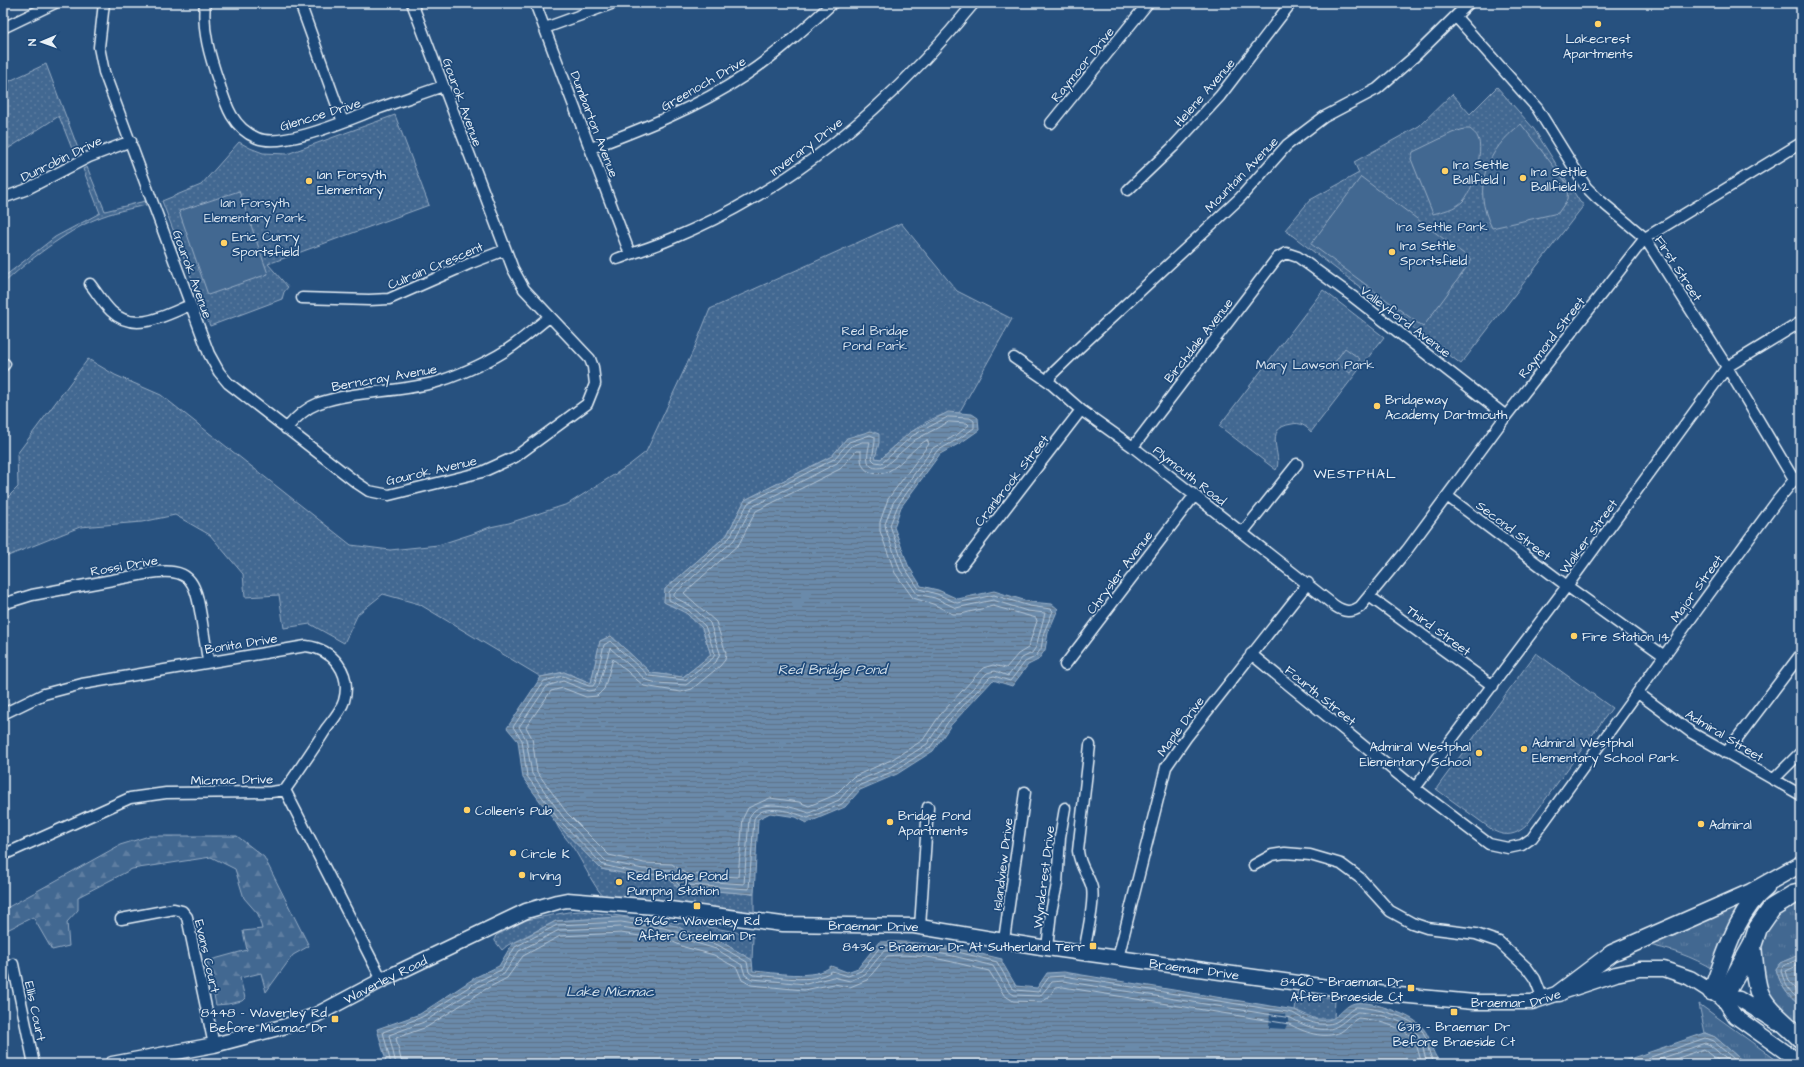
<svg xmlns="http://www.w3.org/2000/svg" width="1804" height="1067" font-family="'Architects Daughter',sans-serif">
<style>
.grass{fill:url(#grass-tufts);stroke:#96acc4}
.forest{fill:url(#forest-firs);stroke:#96acc4}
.park{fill:url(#park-dots);stroke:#96acc4}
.garden{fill:#436891;stroke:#96acc4}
.water{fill:url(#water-rules);stroke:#9db3c9}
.pier{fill:#27517f}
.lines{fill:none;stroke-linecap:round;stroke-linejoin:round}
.shore{stroke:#b6c8d9;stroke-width:1}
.minor-casing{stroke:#e8f1f8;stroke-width:13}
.secondary-casing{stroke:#e8f1f8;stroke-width:17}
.primary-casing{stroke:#e8f1f8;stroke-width:19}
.motorway-casing{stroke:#e8f1f8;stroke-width:21}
.minor{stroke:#1f4a7a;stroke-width:10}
.secondary{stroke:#1f4a7a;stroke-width:14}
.primary{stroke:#1f4a7a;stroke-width:16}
.motorway{stroke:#1f4a7a;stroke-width:18}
.poi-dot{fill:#ffd166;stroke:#1f4a7a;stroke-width:1.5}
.labels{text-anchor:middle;stroke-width:3.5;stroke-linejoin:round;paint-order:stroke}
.poi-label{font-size:13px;fill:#e8f1f8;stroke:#1f4a7a;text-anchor:start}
.street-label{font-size:13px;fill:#e8f1f8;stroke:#1f4a7a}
.park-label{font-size:13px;fill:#d8e3ee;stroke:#1f4a7a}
.neighbourhood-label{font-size:14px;letter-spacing:1px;fill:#e8f1f8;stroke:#1f4a7a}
.water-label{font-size:14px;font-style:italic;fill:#d5e2ec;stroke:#1f4a7a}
</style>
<defs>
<pattern id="grass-tufts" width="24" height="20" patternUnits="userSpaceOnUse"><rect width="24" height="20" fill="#436891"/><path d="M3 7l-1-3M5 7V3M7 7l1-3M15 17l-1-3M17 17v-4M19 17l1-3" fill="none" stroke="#5e7ea1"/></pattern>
<pattern id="forest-firs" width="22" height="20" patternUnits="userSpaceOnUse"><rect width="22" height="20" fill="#436891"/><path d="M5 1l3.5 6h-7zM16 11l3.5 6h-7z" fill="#5e7ea1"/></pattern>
<pattern id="park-dots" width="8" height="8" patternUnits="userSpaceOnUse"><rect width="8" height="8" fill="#436891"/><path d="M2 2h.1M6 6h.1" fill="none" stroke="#5e7ea1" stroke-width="1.8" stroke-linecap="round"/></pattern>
<pattern id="water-rules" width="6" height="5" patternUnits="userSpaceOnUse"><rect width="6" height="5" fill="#6b8aaa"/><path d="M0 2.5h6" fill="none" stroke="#5e7388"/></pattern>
</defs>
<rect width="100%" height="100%" fill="#27517f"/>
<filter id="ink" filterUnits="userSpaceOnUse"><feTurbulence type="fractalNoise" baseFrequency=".025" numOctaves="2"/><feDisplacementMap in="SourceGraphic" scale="8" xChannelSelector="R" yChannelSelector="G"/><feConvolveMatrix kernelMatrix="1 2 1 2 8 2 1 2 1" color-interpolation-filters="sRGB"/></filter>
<g filter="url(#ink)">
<!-- grass -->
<path class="grass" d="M 1753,886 L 1714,970 C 1692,956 1669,949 1644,944 Z
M 1801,899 L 1801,954 L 1780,963 L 1776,969 C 1781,986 1787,996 1801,1006 L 1801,1030 L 1763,998 L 1760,931 L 1778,908 Z
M 1699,1004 L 1782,1064 L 1746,1064 L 1715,1037 L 1705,1033 Z"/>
<!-- forest -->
<path class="forest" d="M 149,836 L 237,836 L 264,857 L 309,946 L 293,955 L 266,992 L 261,973 L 240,978 L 245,998 L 242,1001 L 228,1004 L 216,1005 L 207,961 L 247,950 L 243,931 L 262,929 L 258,914 L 244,898 L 235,869 L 211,857 L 132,869 L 78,897 L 78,910 L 67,922 L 69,946 L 52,950 L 33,917 L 3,932 L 3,910 L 120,845 Z"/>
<!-- park -->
<path class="park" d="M 46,64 L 79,151 L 74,154 L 59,116 L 3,152 L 3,84 Z
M 1497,87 L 1534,129 L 1580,202 L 1584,205 L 1461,364 L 1285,230 L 1310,200 L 1359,173 L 1354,162 L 1419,126 L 1452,94 L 1470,114 Z
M 395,115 L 429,205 L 268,264 L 288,287 L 284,292 L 282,299 L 210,326 L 162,201 L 201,185 L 239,142 L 250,148 L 263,153 L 287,154 Z
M 87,167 L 105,211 L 145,201 L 146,205 C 129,209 112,212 96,219 C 68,230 25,263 3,284 L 5,276 L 55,237 L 100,213 L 83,169 Z
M 901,223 L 957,291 L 1012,319 L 959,413 C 930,411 900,441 881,459 L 875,458 L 876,452 L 847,438 L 832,456 L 745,500 L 727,535 L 665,589 L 664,602 L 686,613 L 702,628 L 711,655 L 683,677 L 651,673 L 611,636 L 600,641 L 591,683 L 564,672 L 541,677 L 419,604 L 383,594 L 358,614 L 344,643 L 310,624 L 284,628 L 279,595 L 245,597 L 243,574 L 210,535 L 175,515 L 142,522 L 80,527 L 3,558 L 3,502 L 18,487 L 17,454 L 88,359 L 115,375 L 161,395 L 351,545 L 390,550 L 438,545 L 472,534 L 490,527 L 509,523 L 568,504 L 628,466 L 646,452 L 694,349 L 710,309 Z
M 1323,290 L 1384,337 L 1311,432 C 1306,426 1300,422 1292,424 C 1261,428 1284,456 1276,470 L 1219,426 Z
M 1536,653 L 1612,708 L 1526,826 C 1516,835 1506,837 1494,831 L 1436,789 Z
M 556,823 L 601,869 L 622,873 L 641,878 L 669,879 C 678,887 675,891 689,889 L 754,894 L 754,915 L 602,895 C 590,880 583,862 572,846 C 566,838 560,832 556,823 Z
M 581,911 L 715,928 L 751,935 L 753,937 L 752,960 L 720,941 L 688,932 L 677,926 L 621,917 L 556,921 L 508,945 L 502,950 L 495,941 L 495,937 L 497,935 L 526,920 L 568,912 Z
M 1297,993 L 1335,998 L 1334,1019 L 1316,1019 L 1295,1010 Z"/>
<!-- garden -->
<path class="garden" d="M 1521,124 L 1568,185 L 1567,200 L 1558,213 L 1492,228 C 1471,187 1487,150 1521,124 Z
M 1464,129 L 1470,129 C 1472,131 1477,134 1478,138 C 1484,150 1473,193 1462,202 C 1454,209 1444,211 1433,214 L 1411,159 L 1413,152 L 1452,133 Z
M 1361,177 L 1472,260 L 1423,327 L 1311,244 Z
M 239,191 L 268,274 L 208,295 L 179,211 Z
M 1345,348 L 1360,359 L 1350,373 L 1335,362 Z"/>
<!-- water -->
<path class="water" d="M 948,412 L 972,414 L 978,418 L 979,430 L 962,442 L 940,454 L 901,507 L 894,527 L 908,565 L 921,586 L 938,590 L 958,599 L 994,591 L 1030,602 L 1052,604 L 1058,609 L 1048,633 L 1045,650 L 1038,660 L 1028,665 L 1012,686 L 993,680 L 951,725 L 933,751 L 897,774 L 860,790 L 845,807 L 807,823 L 796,817 L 770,813 L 758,819 L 754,894 L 689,889 C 677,891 677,886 669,879 L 641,878 L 622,873 L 601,869 L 556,823 L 523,778 L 518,741 L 507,728 L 541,677 L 564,672 L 591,683 L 600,641 L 611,636 L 651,673 L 683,677 L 711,655 L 702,628 L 686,613 L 664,602 L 665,589 L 727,535 L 745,500 L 832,456 L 847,438 L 871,431 L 879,434 L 879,443 L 875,458 L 881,459 L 909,433 Z
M 621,917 L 677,926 L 688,932 L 720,941 L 752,960 L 753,971 C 773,972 816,981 831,966 L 847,972 L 858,968 L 879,942 C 922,940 961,949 1002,959 L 1002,962 L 1016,986 L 1037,988 L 1047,973 L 1064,972 L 1295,1010 C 1305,1017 1323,1025 1335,1017 C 1342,1013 1346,1005 1355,1003 C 1369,1000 1404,1013 1415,1021 C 1435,1035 1427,1050 1442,1064 L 387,1064 L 377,1029 L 420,1014 L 476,977 L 499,966 L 512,944 L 556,921 Z
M 1801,954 L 1801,1006 C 1787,996 1781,986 1776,969 L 1780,963 Z
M 1705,1033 L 1715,1037 L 1746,1064 L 1615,1064 Z"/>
<!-- pier -->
<path class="pier" d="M 1270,1013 L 1284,1014 L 1289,1020 L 1285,1029 L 1269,1028 Z"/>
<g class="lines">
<!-- shore -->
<path class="shore" d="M 948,417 L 970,418 L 974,421 L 974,428 L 960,438 L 937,451 L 898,505 L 890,525 L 904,567 L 919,589 L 937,594 L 957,603 L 994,595 L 1029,606 L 1051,609 L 1053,611 L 1044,632 L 1041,649 L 1035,657 L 1025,662 L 1010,681 L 994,676 L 990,677 L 948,722 L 930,748 L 896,770 L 858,786 L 842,804 L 808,818 C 796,813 762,801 754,819 L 749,889 L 689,885 L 680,886 L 670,875 L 642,874 L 603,865 L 559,820 L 527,776 L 522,740 L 513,727 L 544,681 L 563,676 L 589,686 L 593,686 L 595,683 L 604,645 L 610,641 L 649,676 L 685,680 L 713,658 L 715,654 L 705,626 L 688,610 L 669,600 L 669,592 L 730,537 L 748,503 L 834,459 L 849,442 L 870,435 L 875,437 L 875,442 L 872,459 L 875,462 L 882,463 L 912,436 Z
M 949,422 L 967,423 L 969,425 L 958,434 L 933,448 L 893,503 L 885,524 L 886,530 L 900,570 L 917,594 L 935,598 L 956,608 L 993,600 L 1027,611 L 1045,613 L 1036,647 L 1032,653 L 1022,658 L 1008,676 L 995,671 L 987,673 L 944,719 L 927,744 L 893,766 L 855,782 L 839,800 L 809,813 C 794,807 756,796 749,819 L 744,884 L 683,880 L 671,870 L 643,869 L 606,861 L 563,817 L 532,774 L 526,739 L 519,727 L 547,686 L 563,681 L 588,691 L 595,690 L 599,685 L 610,648 L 646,680 L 657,683 L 686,685 L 716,662 L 720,653 L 710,623 L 691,606 L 674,597 L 674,594 L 734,540 L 752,507 L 837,463 L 852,446 L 862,442 L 870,442 C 867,455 863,472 884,467 L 915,440 Z
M 927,440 L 929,444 L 888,499 L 880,522 L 880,531 L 895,573 L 913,598 L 933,604 L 953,614 L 961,614 L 993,606 L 1036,618 L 1037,621 L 1028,648 L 1018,654 L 1006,668 L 993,665 L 983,668 L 940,715 L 923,740 L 891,760 L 853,777 L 835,795 L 809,806 L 799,802 L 770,798 L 748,808 L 743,818 L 738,877 L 686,874 L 672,864 L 644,863 L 609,855 L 567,813 L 537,772 L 532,738 L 526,727 L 551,691 L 563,688 L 586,697 L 597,696 L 604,689 L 613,659 L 644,686 L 681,692 L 692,689 L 720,666 L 725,660 L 726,653 L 716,622 L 684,593 L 739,544 L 756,511 L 840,469 L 856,451 L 861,451 C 861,459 860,468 870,472 C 891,482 909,449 927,440 Z
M 1801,958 L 1783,966 L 1781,970 C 1784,984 1790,993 1801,1001
M 1801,964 L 1786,971 L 1789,981 L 1801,995
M 391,1064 L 383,1032 L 422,1017 L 478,981 L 501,970 L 515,947 L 557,925 L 621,922 L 664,928 L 718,945 L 747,962 L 749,972 L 753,975 C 777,976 812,985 832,971 L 848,976 L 861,971 L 881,946 C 920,941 959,952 997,962 L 1012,988 L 1016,990 L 1038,992 L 1049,977 L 1064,976 L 1293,1013 C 1305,1021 1321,1028 1336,1022 C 1343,1018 1348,1011 1356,1007 C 1375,1008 1411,1016 1423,1032 C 1429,1042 1427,1056 1436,1064
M 396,1064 L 389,1035 L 424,1022 L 481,985 L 504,974 L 519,951 L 559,930 L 621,927 L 663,933 L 716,949 L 742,965 L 745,975 L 752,979 L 806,984 L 833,977 L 850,981 L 865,974 L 884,951 C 920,946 958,957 993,966 L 1008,991 L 1014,995 L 1040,996 L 1052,982 L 1063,981 L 1291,1018 C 1304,1026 1325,1035 1339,1025 C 1346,1021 1350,1015 1357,1012 C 1376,1013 1405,1019 1418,1035 C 1424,1042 1423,1056 1428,1064
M 402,1064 L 396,1038 L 427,1027 L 484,990 L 507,978 L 523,956 L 560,936 L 621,933 L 671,941 L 684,947 L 714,955 L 726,962 L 737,968 L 742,980 L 751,985 L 804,990 L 834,984 L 850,987 L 867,980 L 887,956 C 921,952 956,963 989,971 L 1004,995 L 1013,1001 L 1041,1002 L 1048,998 L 1055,988 L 1063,987 L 1289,1024 C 1304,1032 1323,1040 1341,1032 C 1347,1028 1351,1022 1358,1018 C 1372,1019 1406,1027 1414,1040 C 1418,1047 1419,1056 1422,1064
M 1631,1064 L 1705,1038 L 1713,1041 L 1740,1064
M 1646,1064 L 1705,1043 L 1710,1045 L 1732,1064
M 1661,1064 L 1704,1049 L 1723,1064"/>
<defs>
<path id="minor" d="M 104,3 L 99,47 L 104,72 L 209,354 L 219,372 L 228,383 L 357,483 L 369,491 L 389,495 L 482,472 L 515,457 L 587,404 L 595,384 L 593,367 L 590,359 L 524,289 L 513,269 L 412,3
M 205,3 C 202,31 210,57 219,83 C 226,106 233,128 257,138 C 283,149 350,119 377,109 C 399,101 421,94 443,86
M 300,3 L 343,122
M 535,3 L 630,254
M 1456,17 L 1537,108 L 1586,187 L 1597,198 L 1645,238 L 1727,367 L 1794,480
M 3,28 L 55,3
M 545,28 L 614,3
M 1051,123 L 1148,3
M 591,148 C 644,128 696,108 744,76 C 776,55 805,28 833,3
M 1128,190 L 1173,147 L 1220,96 L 1291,3
M 3,198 L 25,190 L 89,157 L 131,141
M 617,259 C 635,252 653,247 671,239 C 700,227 728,213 755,197 C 838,149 914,77 974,3
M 90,284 C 97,293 103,303 111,311 C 134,334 166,315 190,305
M 302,298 L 369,300 L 389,299 L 471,263 L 505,250
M 1014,358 L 1049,382 L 1081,410 L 1133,447 L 1335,606 C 1344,612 1351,613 1360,607 L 1407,550 L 1506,416 L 1645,238 L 1801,143
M 3,366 L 5,364
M 1049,382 L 1051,375 L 1080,347 L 1239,199 L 1287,145 L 1324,117 L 1377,89 L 1414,57 L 1469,3
M 286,429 C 295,418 306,408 319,403 C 356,390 401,393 440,381 C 462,374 495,359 514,345 C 526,336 538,326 549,317
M 1133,447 L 1277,258 L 1286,253 L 1298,257 L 1352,296 L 1506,416
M 1447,496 L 1567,586 L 1663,655
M 1243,532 L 1297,464
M 961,566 L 1081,410
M 1369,596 L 1493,686
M 3,604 L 32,595 L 150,573 C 190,567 195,580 201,616 C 203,631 206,646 208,661
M 1251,654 L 1415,788 L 1489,844 L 1508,848 L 1522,845 L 1532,838 C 1614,726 1694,613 1777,501 L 1794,480 L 1801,476
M 1065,665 L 1194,496
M 1638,693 L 1692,733 L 1801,795
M 3,714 L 44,694 L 82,684 L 306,646 C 333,649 352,673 344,701 C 341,711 332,721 326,729 C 313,750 299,770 285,790
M 1726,753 L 1801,654
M 1774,779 L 1801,752
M 1415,788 L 1567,586 L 1727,367 L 1801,322
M 3,855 L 130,798 L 166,793 L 271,792 L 285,790 L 382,980
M 1254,865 L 1272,855 L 1285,853 L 1310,855 L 1341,864 L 1360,878 L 1390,911 L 1412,923 L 1427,928 L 1476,934 L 1499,942 L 1527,968 L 1535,979 L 1543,999
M 121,919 L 174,909 L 182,911 L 187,917 L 214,1045
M 920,927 L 928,807
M 1004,940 L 1025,792
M 1047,948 L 1051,912 L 1057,884 L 1060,837 L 1065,808
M 1084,954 C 1086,937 1095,904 1092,888 C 1089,875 1080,868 1078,851 L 1090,745
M 1118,958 L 1166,767 L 1186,738 L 1308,583
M 13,964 L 34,1064"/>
<g id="secondary">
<path d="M 1723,998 L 1735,1016 L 1801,1063"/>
<path id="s1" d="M 112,1064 L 214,1045 L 286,1026 L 316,1015 L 382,980 L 526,911 L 557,902 L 567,900 L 655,907 L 782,924 L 914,926 L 1047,948 L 1356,991 L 1474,1002 L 1532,1002 L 1616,974 L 1640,969 L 1664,969 L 1690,978 L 1718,996 L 1739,999 L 1777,1023"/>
</g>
<path id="primary" d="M 1711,992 C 1725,957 1736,912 1766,888
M 1559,993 L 1612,953 L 1751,892 L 1801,864"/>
<path id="motorway" d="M 1752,946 C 1754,961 1754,978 1759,992 C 1766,1010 1787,1024 1800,1038
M 1723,998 L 1752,946 L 1758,928 L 1772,908 L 1793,895 L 1801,893"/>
</defs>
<!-- minor casing -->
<use href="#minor" class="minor-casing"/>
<!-- secondary casing -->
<use href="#secondary" class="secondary-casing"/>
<!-- primary casing -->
<use href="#primary" class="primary-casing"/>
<!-- motorway casing -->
<use href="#motorway" class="motorway-casing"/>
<!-- minor -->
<use href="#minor" class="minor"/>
<!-- secondary -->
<use href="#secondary" class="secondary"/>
<!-- primary -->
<use href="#primary" class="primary"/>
<!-- motorway -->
<use href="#motorway" class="motorway"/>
</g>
</g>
<!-- markers -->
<g class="poi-dot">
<circle cx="1598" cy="24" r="4"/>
<circle cx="1445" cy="171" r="4"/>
<circle cx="1523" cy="178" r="4"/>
<circle cx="309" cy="181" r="4"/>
<circle cx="224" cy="243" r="4"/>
<circle cx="1392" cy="252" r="4"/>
<circle cx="1377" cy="406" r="4"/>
<circle cx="1574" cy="636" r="4"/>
<circle cx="1524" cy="749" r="4"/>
<circle cx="1479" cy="753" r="4"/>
<circle cx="467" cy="810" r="4"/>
<circle cx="890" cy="822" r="4"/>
<circle cx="1701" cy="824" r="4"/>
<circle cx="513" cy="853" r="4"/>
<circle cx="522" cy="875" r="4"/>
<circle cx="619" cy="882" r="4"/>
<rect x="693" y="902" width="8" height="8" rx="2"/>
<rect x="1089" y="942" width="8" height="8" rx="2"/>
<rect x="1407" y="984" width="8" height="8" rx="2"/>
<rect x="1450" y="1008" width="8" height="8" rx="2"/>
<rect x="331" y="1015" width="8" height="8" rx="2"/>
</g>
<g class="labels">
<!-- poi labels -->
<g class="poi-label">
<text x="1598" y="43" text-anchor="middle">Lakecrest<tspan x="1598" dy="15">Apartments</tspan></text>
<text x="1453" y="169">Ira Settle<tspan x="1453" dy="15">Ballfield 1</tspan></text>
<text x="1531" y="176">Ira Settle<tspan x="1531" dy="15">Ballfield 2</tspan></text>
<text x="317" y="179">Ian Forsyth<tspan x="317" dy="15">Elementary</tspan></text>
<text x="232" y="241">Eric Curry<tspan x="232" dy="15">Sportsfield</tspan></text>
<text x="1400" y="250">Ira Settle<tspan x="1400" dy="15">Sportsfield</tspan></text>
<text x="1385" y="404">Bridgeway<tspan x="1385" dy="15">Academy Dartmouth</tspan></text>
<text x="1582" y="641">Fire Station 14</text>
<text x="1532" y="747">Admiral Westphal<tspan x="1532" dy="15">Elementary School Park</tspan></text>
<text x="1471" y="751" text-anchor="end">Admiral Westphal<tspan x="1471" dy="15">Elementary School</tspan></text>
<text x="475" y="815">Colleen's Pub</text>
<text x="898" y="820">Bridge Pond<tspan x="898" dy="15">Apartments</tspan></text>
<text x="1709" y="829">Admiral</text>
<text x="521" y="858">Circle K</text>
<text x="530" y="880">Irving</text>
<text x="627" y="880">Red Bridge Pond<tspan x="627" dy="15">Pumpng Station</tspan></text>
<text x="697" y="925" text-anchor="middle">8466 - Waverley Rd<tspan x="697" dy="15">After Creelman Dr</tspan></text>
<text x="1085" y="951" text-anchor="end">8436 - Braemar Dr At Sutherland Terr</text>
<text x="1403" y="986" text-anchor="end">8460 - Braemar Dr<tspan x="1403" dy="15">After Braeside Ct</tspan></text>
<text x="327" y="1017" text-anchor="end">8448 - Waverley Rd<tspan x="327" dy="15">Before Micmac Dr</tspan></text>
<text x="1454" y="1031" text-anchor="middle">6313 - Braemar Dr<tspan x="1454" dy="15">Before Braeside Ct</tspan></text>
</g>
<!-- street labels -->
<g class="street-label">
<text transform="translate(1082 64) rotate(-51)" y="5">Raymoor Drive</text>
<text transform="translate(703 83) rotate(-30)" y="5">Greenoch Drive</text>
<text transform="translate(1204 92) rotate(-49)" y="5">Helene Avenue</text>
<text transform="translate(463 102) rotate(70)" y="5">Gourok Avenue</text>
<text transform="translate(320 114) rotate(-17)" y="5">Glencoe Drive</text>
<text transform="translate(595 124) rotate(69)" y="5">Dumbarton Avenue</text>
<text transform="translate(806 146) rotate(-37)" y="5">Inverary Drive</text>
<text transform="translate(61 158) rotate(-26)" y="5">Dunrobin Drive</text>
<text transform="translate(1241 174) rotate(-46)" y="5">Mountain Avenue</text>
<text transform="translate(435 265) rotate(-23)" y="5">Culrain Crescent</text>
<text transform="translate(1679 268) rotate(57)" y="5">First Street</text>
<text transform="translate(193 274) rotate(70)" y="5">Gourok Avenue</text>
<text transform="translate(1406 321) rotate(37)" y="5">Valleyford Avenue</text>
<text transform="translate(1551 337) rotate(-52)" y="5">Raymond Street</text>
<text transform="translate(1198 340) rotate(-52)" y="5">Birchdale Avenue</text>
<text transform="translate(384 377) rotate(-10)" y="5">Berncray Avenue</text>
<text transform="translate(431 470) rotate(-13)" y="5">Gourok Avenue</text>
<text transform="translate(1190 475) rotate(38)" y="5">Plymouth Road</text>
<text transform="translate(1011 480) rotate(-52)" y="5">Cranbrook Street</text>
<text transform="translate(1514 530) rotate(37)" y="5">Second Street</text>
<text transform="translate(1588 536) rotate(-54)" y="5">Walker Street</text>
<text transform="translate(124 565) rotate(-10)" y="5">Rossi Drive</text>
<text transform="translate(1119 572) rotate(-53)" y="5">Chrysler Avenue</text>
<text transform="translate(1696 588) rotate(-54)" y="5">Major Street</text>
<text transform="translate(1439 630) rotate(36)" y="5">Third Street</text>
<text transform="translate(241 643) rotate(-9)" y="5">Bonita Drive</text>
<text transform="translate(1321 695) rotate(39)" y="5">Fourth Street</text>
<text transform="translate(1180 726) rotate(-54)" y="5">Maple Drive</text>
<text transform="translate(1725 735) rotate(31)" y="5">Admiral Street</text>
<text transform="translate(232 779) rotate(-1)" y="5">Micmac Drive</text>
<text transform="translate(1002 864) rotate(-83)" y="5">Islandview Drive</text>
<text transform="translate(1043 877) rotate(-83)" y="5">Wyndcrest Drive</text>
<text dy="5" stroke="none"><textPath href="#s1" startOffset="795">Braemar Drive</textPath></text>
<text transform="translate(208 956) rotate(77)" y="5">Evans Court</text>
<text dy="5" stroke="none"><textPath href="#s1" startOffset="1119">Braemar Drive</textPath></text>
<text dy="5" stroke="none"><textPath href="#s1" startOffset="288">Waverley Road</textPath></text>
<text dy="5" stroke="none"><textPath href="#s1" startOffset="1443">Braemar Drive</textPath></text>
<text transform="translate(36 1011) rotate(78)" y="5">Ellis Court</text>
</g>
<!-- park labels -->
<g class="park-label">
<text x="255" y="207">Ian Forsyth<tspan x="255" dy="15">Elementary Park</tspan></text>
<text x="1442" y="231">Ira Settle Park</text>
<text x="875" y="335">Red Bridge<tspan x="875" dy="15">Pond Park</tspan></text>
<text x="1315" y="369">Mary Lawson Park</text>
</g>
<!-- neighbourhood labels -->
<g class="neighbourhood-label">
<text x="1355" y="478">WESTPHAL</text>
</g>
<!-- water labels -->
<g class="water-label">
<text x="832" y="674">Red Bridge Pond</text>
<text x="610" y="996">Lake Micmac</text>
</g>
</g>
<!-- margin -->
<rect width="1804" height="1067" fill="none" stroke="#1f4a7a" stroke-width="16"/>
<rect x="8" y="8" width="1788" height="1051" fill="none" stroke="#e8f1f8" stroke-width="1.5" filter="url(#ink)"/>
<!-- north arrow -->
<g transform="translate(42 42) rotate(268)" stroke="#1f4a7a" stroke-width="3" paint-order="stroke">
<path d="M0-3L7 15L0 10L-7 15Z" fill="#e8f1f8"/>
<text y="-6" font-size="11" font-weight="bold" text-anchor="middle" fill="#e8f1f8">N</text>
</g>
</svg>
